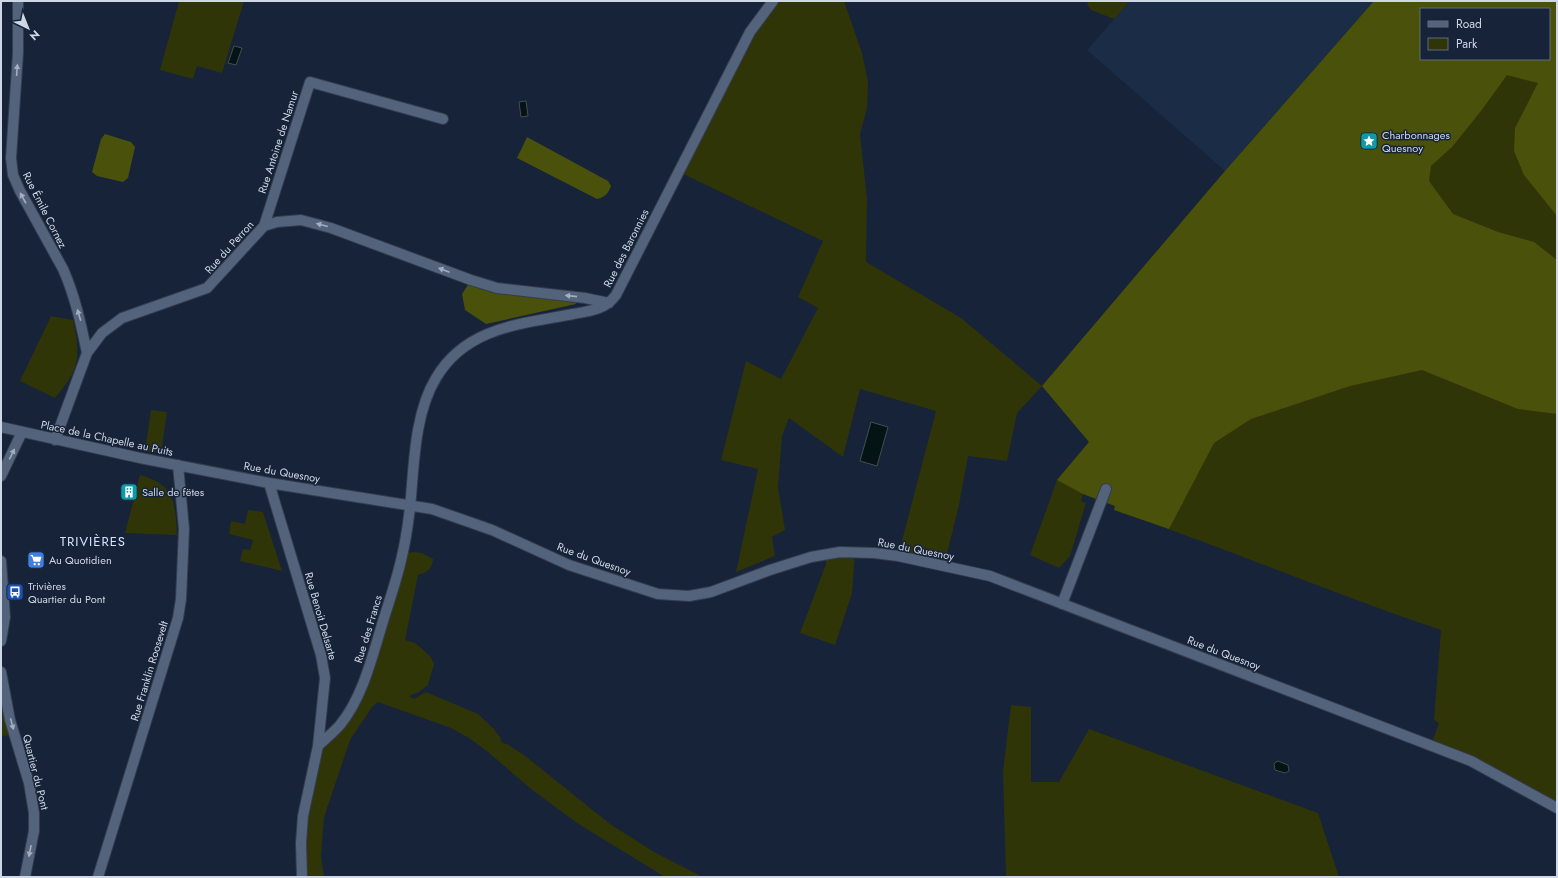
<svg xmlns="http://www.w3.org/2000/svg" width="1558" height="878" font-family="Jost,sans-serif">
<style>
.built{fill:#1b2c46}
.green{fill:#303508;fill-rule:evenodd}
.forest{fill:#4a510b;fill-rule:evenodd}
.water{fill:#041314;stroke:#414e53}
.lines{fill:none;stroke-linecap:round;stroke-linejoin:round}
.minor-casing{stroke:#343c4e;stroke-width:12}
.minor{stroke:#53637b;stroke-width:10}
.oneway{fill:#a3aec0}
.labels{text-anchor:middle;stroke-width:3;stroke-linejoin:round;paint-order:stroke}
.poi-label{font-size:11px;fill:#ced7e5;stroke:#162338;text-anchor:start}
.street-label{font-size:11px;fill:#ced7e5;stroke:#162338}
.quarter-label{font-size:13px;letter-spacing:1px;fill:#d6e5fb;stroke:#162338}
</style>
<rect width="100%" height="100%" fill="#162338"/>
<!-- built -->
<path class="built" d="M 1130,1 L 1374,1 L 1225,171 L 1087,50 Z"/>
<!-- green -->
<path class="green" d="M 179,1 L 244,1 L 222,73 L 197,66 L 193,79 L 160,70 Z
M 773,1 L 844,1 L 862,53 L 868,82 L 867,108 L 860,134 L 867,199 L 866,262 L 961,318 L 1042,386 L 1225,171 L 1374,1 L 1557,1 L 1557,808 L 1431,745 L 1439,723 L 1434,720 L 1441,630 C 1331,593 1224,547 1114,510 L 1115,506 L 1083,494 L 1081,501 L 1086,503 L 1070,556 L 1059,568 L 1030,555 L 1057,480 L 1089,442 L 1042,386 L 1017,413 L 1007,461 L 968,456 L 959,505 L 944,566 L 898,556 L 936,411 L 860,389 L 843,457 L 789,418 L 782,436 L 778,487 L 785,530 L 772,537 L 775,556 L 736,572 L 758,469 L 721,460 L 746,361 L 781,379 L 818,308 L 798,297 L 823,241 L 679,172 L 750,32 ZM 1421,9 L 1549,9 L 1549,59 L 1421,59 Z
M 1089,1 L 1130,1 L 1114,19 L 1091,10 L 1087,4 Z
M 51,316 L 73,320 C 76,334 80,352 75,367 C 72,378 62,389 55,398 L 20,381 Z
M 151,410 L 167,412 L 161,453 L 145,451 Z
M 140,475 C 176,485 175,503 177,535 L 125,533 Z
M 248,510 L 263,512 L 282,571 L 240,561 L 243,549 L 250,550 L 253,540 L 229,534 L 231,521 L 245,524 Z
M 414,552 L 422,553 L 433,559 C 432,569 428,572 418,575 L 405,640 L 415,643 L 420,647 L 430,656 L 434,664 L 428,685 L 419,692 L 409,696 L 414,699 L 426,692 L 478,714 L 493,728 L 500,737 L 502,743 L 507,744 L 524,755 L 610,824 L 654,852 L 703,877 L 665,877 L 577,823 L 531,789 L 488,752 L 469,738 L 451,728 L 378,702 L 372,707 L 350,740 L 324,817 L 321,857 L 324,877 L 302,877 L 301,855 L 318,746 L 324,749 L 349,719 L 402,556 L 408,553 Z
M 855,552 L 852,593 L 835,645 L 800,633 L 826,564 L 826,554 Z
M 1,700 L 2,703 L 15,735 L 1,736 Z
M 1011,705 L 1031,707 L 1031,782 L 1059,782 L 1089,729 L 1318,813 L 1339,877 L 1006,877 L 1003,771 Z"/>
<!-- forest -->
<path class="forest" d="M 1374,1 L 1557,1 L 1557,216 L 1524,175 L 1514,151 L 1515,128 L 1538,83 L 1507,75 L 1481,111 L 1452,147 L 1431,166 L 1429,181 L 1453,214 L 1498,232 L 1534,242 L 1557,260 L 1557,414 L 1518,409 L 1422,370 L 1350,386 L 1251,419 L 1214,443 L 1169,529 L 1114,510 L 1115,506 L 1083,494 L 1057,480 L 1089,442 L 1042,386 L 1225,171 ZM 1421,9 L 1549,9 L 1549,59 L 1421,59 Z
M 105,134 L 131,142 L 135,147 L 128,178 L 123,182 L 97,176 L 92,172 L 101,139 Z
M 527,137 L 608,181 L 611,186 C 608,194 605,197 597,199 L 517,158 Z
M 471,280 L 574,297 L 576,304 L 486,324 L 465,310 L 462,294 Z"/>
<!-- water -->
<path class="water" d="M 234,46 L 242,48 L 236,65 L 228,63 Z
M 526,101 L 528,116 L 521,117 L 519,102 Z
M 871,422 L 888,427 L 877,466 L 860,461 Z
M 1278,761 L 1288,765 L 1289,771 L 1285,773 L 1275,770 L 1274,764 L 1276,762 Z"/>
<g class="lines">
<defs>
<path id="minor" d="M 18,1 L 18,53 L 11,158 L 13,175 L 20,191 L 63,269 C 75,296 81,324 87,353
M 264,226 L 310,82 L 443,119
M 1,427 L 140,458 L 269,483 L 432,509 L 492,530 L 569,565 L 658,594 L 689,596 L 711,592 L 770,570 L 811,557 L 840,552 L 874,553 L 898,556 L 990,576 L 1471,761 L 1557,808
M 55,440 L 87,353 L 102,333 L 122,318 L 207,288 L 264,226 L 277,222 L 301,220 L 331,228 L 471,280 L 497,288 L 585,298 L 609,303
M 1,476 L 22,432
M 269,483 L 321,655 L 325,678 L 318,746 L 303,816 L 301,843 L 302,877
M 1,561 L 5,617 L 1,641
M 1062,604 L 1106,489
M 1,672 L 10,720 L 29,783 L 34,813 L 34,831 L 25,877
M 318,746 C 325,739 333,733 340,725 C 362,698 371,661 381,628 C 388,604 397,580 402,556 C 406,540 408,524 410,508 C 414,467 414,414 436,378 C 466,327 521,324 573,314 C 590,311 605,310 616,295 L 750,32 L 773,1
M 98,877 L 178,618 L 181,599 L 184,529 L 178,465"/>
</defs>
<!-- minor casing -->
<use href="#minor" class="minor-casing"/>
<!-- minor -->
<use href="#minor" class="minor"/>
</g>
<!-- one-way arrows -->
<defs><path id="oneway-solid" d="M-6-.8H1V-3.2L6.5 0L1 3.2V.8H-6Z"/></defs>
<g class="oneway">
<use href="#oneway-solid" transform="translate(17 70) rotate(-86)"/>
<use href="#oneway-solid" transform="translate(23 198) rotate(-119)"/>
<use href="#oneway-solid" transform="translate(322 225) rotate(-165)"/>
<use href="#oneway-solid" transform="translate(444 270) rotate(-159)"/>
<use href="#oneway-solid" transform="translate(571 296) rotate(-174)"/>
<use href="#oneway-solid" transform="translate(79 315) rotate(-107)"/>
<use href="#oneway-solid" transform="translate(12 454) rotate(-64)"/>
<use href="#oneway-solid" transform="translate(12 724) rotate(75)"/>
<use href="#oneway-solid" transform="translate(30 851) rotate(101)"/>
</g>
<!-- icons -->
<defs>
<symbol id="sight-square" viewBox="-11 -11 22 22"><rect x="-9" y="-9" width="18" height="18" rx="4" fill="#0f9aa8" stroke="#162338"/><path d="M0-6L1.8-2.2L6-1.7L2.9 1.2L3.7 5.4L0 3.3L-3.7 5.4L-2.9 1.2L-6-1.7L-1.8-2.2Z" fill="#fff"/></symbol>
<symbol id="building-square" viewBox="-11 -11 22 22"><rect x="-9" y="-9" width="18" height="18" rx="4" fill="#0f9aa8" stroke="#162338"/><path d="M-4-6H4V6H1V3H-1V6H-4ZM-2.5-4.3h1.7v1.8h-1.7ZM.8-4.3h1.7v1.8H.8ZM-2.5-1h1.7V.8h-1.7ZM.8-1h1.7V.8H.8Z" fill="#fff"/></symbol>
<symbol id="supermarket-square" viewBox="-11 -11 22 22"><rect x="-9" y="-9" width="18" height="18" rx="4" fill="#3f7fe0" stroke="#162338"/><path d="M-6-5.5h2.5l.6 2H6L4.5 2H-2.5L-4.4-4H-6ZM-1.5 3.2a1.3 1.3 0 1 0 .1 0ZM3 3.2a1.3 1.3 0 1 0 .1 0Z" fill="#fff"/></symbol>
<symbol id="bus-square" viewBox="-11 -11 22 22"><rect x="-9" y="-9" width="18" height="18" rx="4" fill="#1a4fb4" stroke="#162338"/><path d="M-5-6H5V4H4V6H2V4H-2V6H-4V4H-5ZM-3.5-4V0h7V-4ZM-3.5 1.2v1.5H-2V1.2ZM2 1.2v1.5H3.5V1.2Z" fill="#fff"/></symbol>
</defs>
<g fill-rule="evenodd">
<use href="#sight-square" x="1359" y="131" width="20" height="20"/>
<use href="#building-square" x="119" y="482" width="20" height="20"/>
<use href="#supermarket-square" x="26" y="550" width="20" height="20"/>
<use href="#bus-square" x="5" y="582" width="20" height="20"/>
</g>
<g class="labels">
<!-- poi labels -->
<g class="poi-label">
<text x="1382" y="139">Charbonnages<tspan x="1382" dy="13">Quesnoy</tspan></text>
<text x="142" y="496">Salle de fëtes</text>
<text x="49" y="564">Au Quotidien</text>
<text x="28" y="590">Trivières<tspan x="28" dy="13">Quartier du Pont</tspan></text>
</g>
<!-- street labels -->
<g class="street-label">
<text transform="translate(278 142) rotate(-72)" y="4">Rue Antoine de Namur</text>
<text transform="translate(45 210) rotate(63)" y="4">Rue Émile Cornez</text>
<text transform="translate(229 247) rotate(-48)" y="4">Rue du Perron</text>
<text transform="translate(626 248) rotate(-63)" y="4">Rue des Baronnies</text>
<text transform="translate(107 438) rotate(12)" y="4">Place de la Chapelle au Puits</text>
<text transform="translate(282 472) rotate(10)" y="4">Rue du Quesnoy</text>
<text transform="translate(916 549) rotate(11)" y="4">Rue du Quesnoy</text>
<text transform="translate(594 559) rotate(20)" y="4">Rue du Quesnoy</text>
<text transform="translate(321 616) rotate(74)" y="4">Rue Benoit Delsarte</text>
<text transform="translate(368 629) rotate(-73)" y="4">Rue des Francs</text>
<text transform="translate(1224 653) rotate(21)" y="4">Rue du Quesnoy</text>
<text transform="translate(149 671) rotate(-73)" y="4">Rue Franklin Roosevelt</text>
<text transform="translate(36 772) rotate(76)" y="4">Quartier du Pont</text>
</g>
<!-- quarter labels -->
<g class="quarter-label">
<text x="93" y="546">TRIVIÈRES</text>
</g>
</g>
<!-- border -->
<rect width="1558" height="878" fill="none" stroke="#ced7e5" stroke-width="4"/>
<!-- legend -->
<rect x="1420" y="8" width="130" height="52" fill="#162338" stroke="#606b7d"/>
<rect x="1428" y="21" width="20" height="6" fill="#53637b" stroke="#606b7d"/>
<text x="1456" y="28" font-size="12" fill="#ced7e5">Road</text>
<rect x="1428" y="38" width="20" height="12" fill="#303508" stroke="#606b7d"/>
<text x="1456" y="48" font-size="12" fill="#ced7e5">Park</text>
<!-- north arrow -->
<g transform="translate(28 28) rotate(137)" stroke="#162338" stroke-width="3" paint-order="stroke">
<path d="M0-3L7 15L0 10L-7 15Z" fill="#ced7e5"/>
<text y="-6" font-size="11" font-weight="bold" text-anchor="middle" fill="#ced7e5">N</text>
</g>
</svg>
